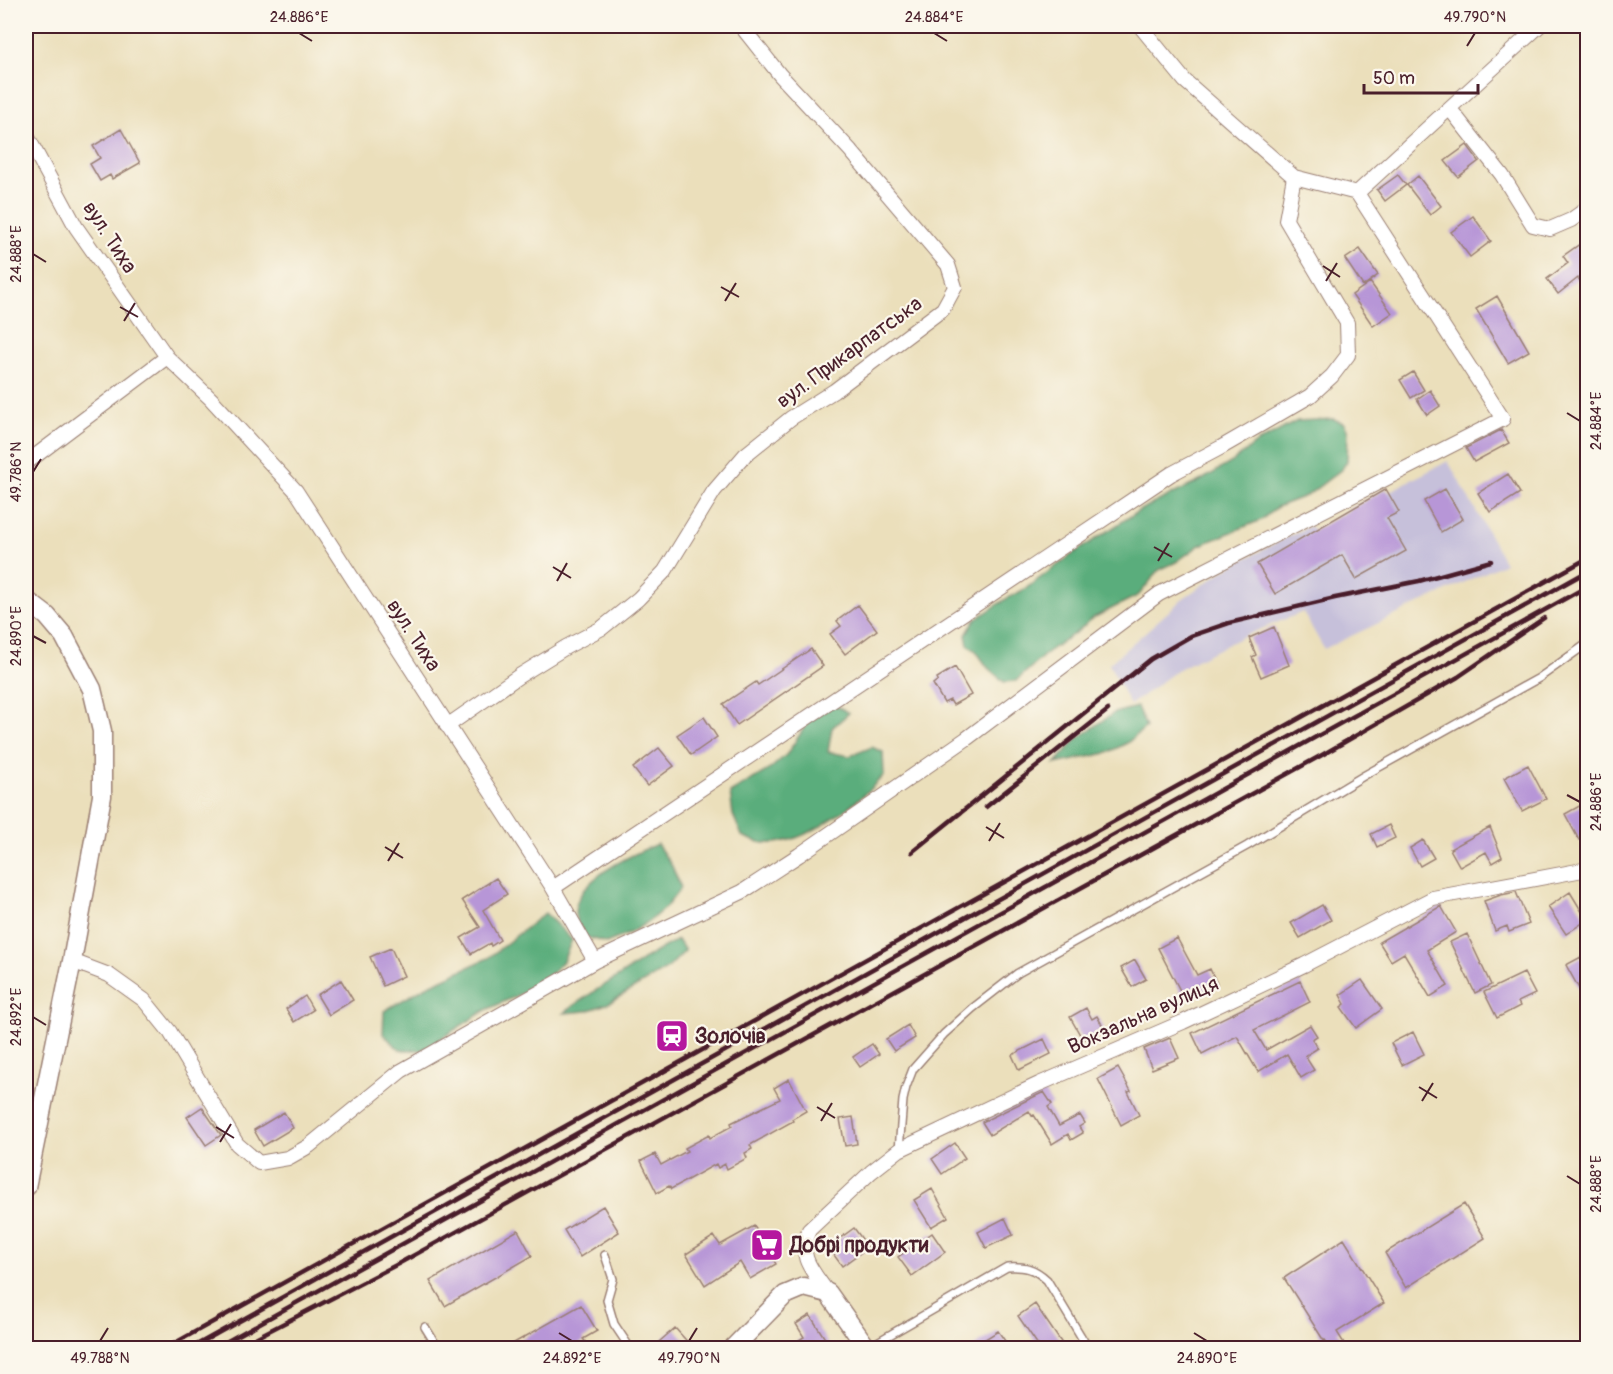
<svg xmlns="http://www.w3.org/2000/svg" width="1613" height="1374" font-family="Pangolin,sans-serif">
<style>
.industrial{fill:#c6c0da}
.forest{fill:#5aad7b;stroke:#526653;stroke-width:1.5}
.building{fill:#b796d7}
.lines{fill:none;stroke-linecap:round;stroke-linejoin:round}
.service-casing{stroke:#9a7f73;stroke-width:10}
.minor-casing{stroke:#9a7f73;stroke-width:16}
.tertiary-casing{stroke:#9a7f73;stroke-width:21}
.service{stroke:#fff;stroke-width:7}
.minor{stroke:#fff;stroke-width:14}
.tertiary{stroke:#fff;stroke-width:18}
.rail{stroke:#4a1f2b;stroke-width:4.5}
.ticks{fill:none;stroke:#4a1f2b;stroke-width:2}
.labels{text-anchor:middle;stroke-width:4.5;stroke-linejoin:round;paint-order:stroke}
.street-label{font-size:21px;fill:#4a1f2b;stroke:#fbf7ec}
.poi-label{font-size:21px;font-weight:bold;fill:#4a1f2b;stroke:#fbf7ec;text-anchor:start}
.neatline{fill:none;stroke:#4a1f2b;stroke-width:2}
.ticks-label{font-size:15px;text-anchor:middle;fill:#4a1f2b}
</style>
<rect width="100%" height="100%" fill="#fbf7ec"/>
<filter id="ink" filterUnits="userSpaceOnUse"><feTurbulence type="fractalNoise" baseFrequency=".0167" numOctaves="2"/><feDisplacementMap in="SourceGraphic" scale="12" xChannelSelector="R" yChannelSelector="G"/><feConvolveMatrix kernelMatrix="1 2 1 2 8 2 1 2 1" color-interpolation-filters="sRGB"/></filter>
<filter id="wash" filterUnits="userSpaceOnUse"><feTurbulence type="fractalNoise" baseFrequency=".008" numOctaves="4" result="noise"/><feDisplacementMap in="SourceGraphic" scale="24" xChannelSelector="R" yChannelSelector="G"/><feGaussianBlur stdDeviation="1.35" result="paint"/><feColorMatrix in="noise" values="0 0 0 0 0 0 0 0 0 0 0 0 0 0 0 0 0 1.4 0 .05"/><feComposite in="paint" operator="in"/></filter>
<g filter="url(#wash)">
<rect width="100%" height="100%" fill="#ebdfbb"/>
<!-- industrial -->
<path class="industrial" d="M 1448,461 L 1505,563 L 1324,649 L 1303,612 L 1246,635 L 1179,669 L 1130,705 L 1109,664 L 1185,597 L 1231,566 L 1310,526 L 1314,531 L 1386,488 L 1388,492 Z"/>
<!-- forest -->
<path class="forest" d="M 1333,419 L 1344,423 L 1348,432 L 1347,461 L 1342,469 L 1308,495 L 1277,507 L 1261,520 L 1200,545 L 1176,562 L 1159,570 L 1139,595 L 1093,618 L 1078,631 L 1049,651 L 1016,681 L 1004,682 L 988,668 L 976,651 L 968,645 L 966,635 L 975,620 L 1006,599 L 1025,589 L 1074,553 L 1140,510 L 1200,481 L 1232,462 L 1255,444 L 1297,421 Z
M 830,702 L 849,713 L 832,728 L 828,752 L 850,756 L 872,747 L 883,752 L 884,775 C 859,802 803,847 765,843 C 757,843 749,839 742,836 L 733,815 L 730,793 L 770,769 L 787,754 L 812,716 Z
M 1137,707 L 1146,727 L 1127,743 L 1107,753 L 1055,764 L 1077,739 L 1114,713 Z
M 657,844 L 672,866 L 681,888 L 666,907 L 648,922 L 628,934 L 606,943 L 583,936 C 581,930 575,920 575,914 C 574,880 631,855 657,844 Z
M 545,913 L 572,940 L 563,961 L 547,978 L 527,991 L 484,1011 L 423,1050 L 400,1050 L 383,1034 L 384,1011 L 425,987 L 488,958 Z
M 678,940 L 685,951 L 668,968 L 609,1003 L 587,1011 L 564,1013 C 582,998 602,987 622,974 C 641,962 657,949 678,940 Z"/>
<g id="blocks">
<!-- building -->
<path class="building" d="M 121,129 L 140,163 L 112,179 L 110,175 L 100,181 L 90,164 L 100,158 L 93,146 Z
M 1467,145 L 1479,161 L 1458,177 L 1445,161 Z
M 1398,175 L 1406,185 L 1385,201 L 1377,190 Z
M 1418,176 L 1441,206 L 1430,215 L 1407,185 Z
M 1473,216 L 1491,241 L 1470,257 L 1451,232 Z
M 1587,239 L 1587,275 L 1580,281 L 1578,278 L 1558,294 L 1547,279 L 1568,263 L 1563,256 Z
M 1360,249 L 1378,275 L 1363,286 L 1345,259 Z
M 1370,282 L 1392,313 L 1373,326 L 1352,295 Z
M 1497,296 L 1529,351 L 1508,363 L 1476,309 Z
M 1413,372 L 1424,390 L 1411,398 L 1400,380 Z
M 1430,390 L 1440,406 L 1427,415 L 1417,399 Z
M 1501,430 L 1509,443 L 1474,462 L 1466,448 Z
M 1508,474 L 1520,493 L 1490,512 L 1478,493 Z
M 1386,489 L 1399,512 L 1387,518 L 1406,551 L 1356,579 L 1342,555 L 1275,594 L 1257,564 Z
M 1445,489 L 1463,519 L 1441,532 L 1424,501 Z
M 858,605 L 877,630 L 845,654 L 830,634 L 841,626 L 837,621 Z
M 1274,627 L 1289,665 L 1261,677 L 1252,657 L 1256,655 L 1249,638 Z
M 811,649 L 823,666 L 737,725 L 723,704 L 756,682 L 758,685 Z
M 955,667 L 971,695 L 953,705 L 950,700 L 944,703 L 933,684 L 938,680 L 937,678 Z
M 704,717 L 717,737 L 691,755 L 677,735 Z
M 659,748 L 674,766 L 647,786 L 633,768 Z
M 1528,765 L 1546,799 L 1522,811 L 1504,778 Z
M 1583,804 L 1587,812 L 1587,836 L 1579,840 L 1565,814 Z
M 1389,825 L 1395,838 L 1377,847 L 1371,834 Z
M 1490,827 L 1502,857 L 1492,863 L 1486,852 L 1460,867 L 1450,849 Z
M 1423,840 L 1434,858 L 1420,866 L 1410,848 Z
M 496,878 L 507,894 L 483,910 L 500,940 L 491,946 L 490,943 L 471,954 L 461,938 L 480,927 L 462,900 Z
M 1516,892 L 1529,924 L 1509,932 L 1507,926 L 1495,931 L 1484,901 L 1501,895 Z
M 1570,892 L 1587,920 L 1566,934 L 1548,907 Z
M 1322,905 L 1331,920 L 1300,938 L 1291,923 Z
M 1441,906 L 1456,932 L 1427,950 L 1448,986 L 1430,997 L 1404,953 L 1391,961 L 1379,942 Z
M 1467,934 L 1491,985 L 1475,993 L 1450,942 Z
M 1177,938 L 1197,975 L 1210,969 L 1217,984 L 1185,1000 L 1158,948 Z
M 391,948 L 404,976 L 383,986 L 370,957 Z
M 1581,957 L 1587,968 L 1587,1003 L 1566,965 Z
M 1135,960 L 1146,979 L 1132,987 L 1121,968 Z
M 1524,973 L 1535,994 L 1518,1002 L 1520,1006 L 1497,1018 L 1484,992 Z
M 341,980 L 353,1000 L 329,1015 L 317,995 Z
M 1362,980 L 1382,1009 L 1356,1028 L 1341,1007 L 1345,1004 L 1340,995 Z
M 1300,981 L 1310,1002 L 1254,1030 L 1266,1050 L 1310,1025 L 1317,1036 L 1312,1039 L 1318,1048 L 1305,1056 L 1314,1070 L 1301,1078 L 1287,1054 L 1258,1072 L 1237,1036 L 1202,1054 L 1192,1033 Z
M 305,996 L 313,1010 L 294,1022 L 286,1009 Z
M 1086,1008 L 1092,1019 L 1097,1016 L 1104,1028 L 1083,1040 L 1070,1017 Z
M 908,1025 L 915,1038 L 894,1051 L 886,1039 Z
M 1413,1032 L 1424,1054 L 1402,1065 L 1391,1043 Z
M 1170,1038 L 1179,1058 L 1152,1069 L 1144,1049 Z
M 1044,1039 L 1051,1054 L 1019,1070 L 1012,1055 Z
M 872,1044 L 879,1054 L 860,1067 L 853,1057 Z
M 1118,1068 L 1131,1091 L 1128,1092 L 1139,1115 L 1121,1125 L 1098,1079 Z
M 789,1079 L 806,1111 L 792,1119 L 793,1121 L 750,1145 L 752,1149 L 745,1153 L 747,1158 L 727,1169 L 725,1164 L 718,1168 L 716,1164 L 671,1189 L 669,1186 L 657,1193 L 641,1161 L 655,1154 L 661,1165 L 687,1151 L 685,1148 L 709,1135 L 710,1138 L 732,1126 L 731,1123 L 780,1099 L 774,1088 Z
M 1044,1092 L 1052,1104 L 1048,1107 L 1059,1126 L 1080,1115 L 1085,1123 L 1079,1127 L 1083,1133 L 1071,1140 L 1068,1134 L 1052,1144 L 1034,1115 L 1032,1116 L 1029,1111 L 990,1135 L 982,1122 Z
M 202,1107 L 221,1135 L 206,1145 L 187,1117 Z
M 284,1112 L 293,1128 L 263,1146 L 254,1130 Z
M 853,1117 L 857,1144 L 845,1146 L 840,1119 Z
M 955,1143 L 965,1158 L 942,1174 L 932,1159 Z
M 932,1189 L 948,1217 L 931,1227 L 914,1200 Z
M 1464,1204 L 1485,1238 L 1406,1288 L 1385,1253 Z
M 603,1206 L 619,1232 L 580,1257 L 564,1230 Z
M 1005,1218 L 1013,1235 L 986,1248 L 978,1232 Z
M 754,1226 L 776,1264 L 750,1279 L 740,1262 L 705,1285 L 686,1254 L 714,1236 L 720,1245 Z
M 854,1228 L 868,1247 L 842,1266 L 828,1247 Z
M 518,1230 L 532,1256 L 445,1306 L 430,1281 Z
M 932,1233 L 945,1252 L 912,1276 L 898,1257 Z
M 1344,1239 L 1384,1303 L 1337,1332 L 1347,1348 L 1331,1348 L 1325,1340 L 1324,1341 L 1284,1278 Z
M 1035,1304 L 1065,1348 L 1040,1348 L 1018,1316 Z
M 581,1305 L 597,1331 L 583,1339 L 585,1341 L 572,1348 L 505,1348 Z
M 810,1315 L 831,1348 L 786,1348 L 804,1337 L 796,1324 Z
M 675,1328 L 693,1348 L 652,1348 Z
M 998,1331 L 1010,1348 L 971,1348 Z"/>
</g>
</g>
<g filter="url(#ink)">
<use href="#blocks" fill-opacity="0" stroke="#9a7f73" stroke-width="1.5"/>
<g class="lines">
<defs>
<path id="service" d="M 899,1150 L 903,1100 L 906,1087 L 913,1069 L 944,1034 L 973,1008 L 1018,973 L 1247,846 L 1365,775 L 1539,678 L 1588,643
M 605,1255 L 613,1279 L 607,1300 L 614,1324 L 630,1348
M 425,1327 L 438,1348
M 867,1348 L 1007,1267 C 1025,1266 1034,1268 1047,1280 L 1088,1348"/>
<path id="minor" d="M 1140,26 L 1185,81 L 1294,177
M 1450,109 L 1502,175 L 1533,225 L 1550,229 L 1571,220 L 1588,208
M 26,134 L 76,227 L 167,357 L 211,399 L 296,491 L 553,888 L 595,961
M 1357,193 L 1539,26
M 26,463 L 167,357
M 447,726 L 519,676 L 566,647 L 602,628 L 638,599 L 665,571 L 714,491 L 745,455 L 791,418 L 834,391 L 943,309 L 955,287 L 948,265 L 850,150 L 780,75 L 741,26
M 72,961 L 109,975 L 144,1000 L 170,1032 L 237,1144 L 259,1163 L 288,1158 L 309,1146 L 401,1071 L 595,961 L 742,892 L 799,855 L 966,739 L 1159,594 L 1503,419 L 1357,193 L 1294,177 L 1286,220 L 1347,323 L 1348,355 L 1332,376 L 1310,396 L 1220,448 L 1171,474 L 553,888
M 828,1293 C 813,1271 797,1258 809,1230 L 871,1172 L 899,1150 L 1039,1084 L 1183,1022 L 1304,965 L 1433,898 L 1588,869"/>
<path id="tertiary" d="M 26,600 L 47,616 L 64,636 L 92,689 L 102,731 L 102,796 L 72,961 L 26,1187
M 733,1348 L 785,1295 L 804,1287 L 828,1293 L 867,1348"/>
</defs>
<!-- service casing -->
<use href="#service" class="service-casing"/>
<!-- minor casing -->
<use href="#minor" class="minor-casing"/>
<!-- tertiary casing -->
<use href="#tertiary" class="tertiary-casing"/>
<!-- service -->
<use href="#service" class="service"/>
<!-- minor -->
<use href="#minor" class="minor"/>
<!-- tertiary -->
<use href="#tertiary" class="tertiary"/>
<!-- rail -->
<path class="rail" d="M 986,807 L 1108,710
M 912,852 L 1151,659 L 1191,636 L 1229,623 L 1335,598 L 1419,581 L 1491,561
M 166,1348 L 1588,558
M 191,1348 L 1588,571
M 215,1348 L 1588,586
M 236,1348 L 398,1264 L 1322,755 L 1458,677 L 1544,618"/>
</g>
</g>
<!-- ticks -->
<path class="ticks" d="M 299,33 L 312,41M 934,33 L 947,41M 1467,46 L 1475,33M 33,254 L 46,262M 1323,266 L 1340,277M 1326,281 L 1337,263M 721,287 L 739,297M 725,301 L 736,283M 120,307 L 138,317M 124,321 L 135,303M 1567,413 L 1580,421M 33,472 L 41,459M 1154,547 L 1172,557M 1158,561 L 1169,543M 553,567 L 571,578M 557,581 L 567,563M 33,636 L 46,643M 1567,795 L 1580,802M 986,827 L 1004,838M 989,841 L 1000,823M 385,847 L 403,858M 388,861 L 399,843M 33,1017 L 46,1025M 1419,1087 L 1437,1098M 1422,1101 L 1433,1083M 817,1107 L 835,1118M 821,1121 L 832,1103M 216,1127 L 234,1138M 220,1142 L 231,1124M 1567,1176 L 1580,1184M 559,1333 L 572,1341M 1194,1333 L 1207,1341M 100,1341 L 108,1328M 689,1341 L 697,1328"/>
<!-- icons -->
<defs>
<symbol id="station-square" viewBox="-11 -11 22 22"><rect x="-9" y="-9" width="18" height="18" rx="4" fill="#b5179e" stroke="#fbf7ec"/><path d="M-3-6H3Q5-6 5-4V2Q5 4 3 4L4.5 6H3L1.5 4h-3L-3 6H-4.5L-3 4Q-5 4-5 2V-4Q-5-6-3-6ZM-3.5-4v3h7v-3ZM-3.5 1v1.5H-2V1ZM2 1v1.5H3.5V1Z" fill="#fff"/></symbol>
<symbol id="supermarket-square" viewBox="-11 -11 22 22"><rect x="-9" y="-9" width="18" height="18" rx="4" fill="#b5179e" stroke="#fbf7ec"/><path d="M-6-5.5h2.5l.6 2H6L4.5 2H-2.5L-4.4-4H-6ZM-1.5 3.2a1.3 1.3 0 1 0 .1 0ZM3 3.2a1.3 1.3 0 1 0 .1 0Z" fill="#fff"/></symbol>
</defs>
<g fill-rule="evenodd">
<use href="#station-square" x="653" y="1017" width="38" height="38"/>
<use href="#supermarket-square" x="748" y="1226" width="38" height="38"/>
</g>
<g class="labels">
<!-- street labels -->
<g class="street-label">
<text transform="translate(110 237) rotate(57)" y="7">вул. Тиха</text>
<text transform="translate(849 352) rotate(-36)" y="7">вул. Прикарпатська</text>
<text transform="translate(414 635) rotate(57)" y="7">вул. Тиха</text>
<text transform="translate(1143 1015) rotate(-24)" y="7">Вокзальна вулиця</text>
</g>
<!-- poi labels -->
<g class="poi-label">
<text x="695" y="1043">Золочів</text>
<text x="790" y="1252">Добрі продукти</text>
</g>
</g>
<!-- margin -->
<rect width="1613" height="1374" fill="none" stroke="#fbf7ec" stroke-width="66"/>
<!-- scale -->
<path d="M1364 84v9h114v-9" fill="none" stroke="#4a1f2b" stroke-width="3"/>
<text x="1373" y="84" font-size="18" fill="#4a1f2b" stroke="#fbf7ec" stroke-width="4.5" paint-order="stroke">50 m</text>
<rect x="33" y="33" width="1547" height="1308" class="neatline"/>
<g class="ticks-label">
<text x="299" y="22">24.886°E</text>
<text x="934" y="22">24.884°E</text>
<text x="1475" y="22">49.790°N</text>
<text transform="translate(16 254) rotate(-90)" y="5">24.888°E</text>
<text transform="translate(1596 421) rotate(-90)" y="5">24.884°E</text>
<text transform="translate(16 472) rotate(-90)" y="5">49.786°N</text>
<text transform="translate(16 636) rotate(-90)" y="5">24.890°E</text>
<text transform="translate(1596 802) rotate(-90)" y="5">24.886°E</text>
<text transform="translate(16 1017) rotate(-90)" y="5">24.892°E</text>
<text transform="translate(1596 1184) rotate(-90)" y="5">24.888°E</text>
<text x="100" y="1363">49.788°N</text>
<text x="572" y="1363">24.892°E</text>
<text x="689" y="1363">49.790°N</text>
<text x="1207" y="1363">24.890°E</text>
</g>
</svg>
